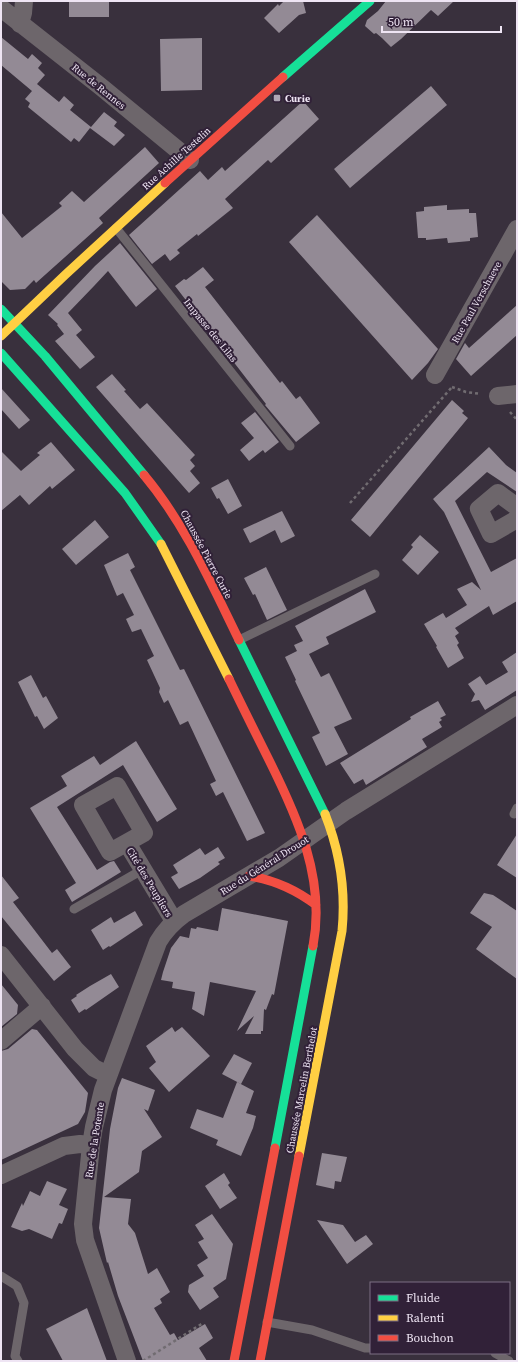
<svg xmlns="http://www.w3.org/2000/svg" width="518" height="1362" font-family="'Source Serif 4',serif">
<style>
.building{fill:#938a95}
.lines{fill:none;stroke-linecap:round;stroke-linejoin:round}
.path{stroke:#716c71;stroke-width:2.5;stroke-dasharray:3 3;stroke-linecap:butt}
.lane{stroke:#6d666b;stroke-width:9}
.street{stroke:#6d666b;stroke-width:18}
.fast{stroke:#16e098;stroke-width:9}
.slow{stroke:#ffcf43;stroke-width:9}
.jam{stroke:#f24e42;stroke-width:9}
.poi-dot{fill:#afa6b4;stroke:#312138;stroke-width:1.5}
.labels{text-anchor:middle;stroke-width:4;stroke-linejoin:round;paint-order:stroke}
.street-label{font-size:10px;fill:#efe5f4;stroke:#312138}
.poi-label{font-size:10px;font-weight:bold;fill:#efe5f4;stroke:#312138;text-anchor:start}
</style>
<rect width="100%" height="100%" fill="#39303d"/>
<!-- building -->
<path class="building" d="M 69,1 L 109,1 L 109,17 L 69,17 Z
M 284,1 L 303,1 L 306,13 L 299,15 L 279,33 L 264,18 L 278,4 L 279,6 Z
M 386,1 L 454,1 L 438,16 L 431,10 L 401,39 L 391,47 L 382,38 L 376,33 L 374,34 L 365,26 L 367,20 L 378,11 Z
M 1,37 L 28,59 L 32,54 L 42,63 L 38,68 L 45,75 L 37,84 L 59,102 L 64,96 L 74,105 L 70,110 L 91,127 L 104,112 L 117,122 L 114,126 L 125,135 L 114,146 L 90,128 L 79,142 L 74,138 L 71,142 L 28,107 L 30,103 L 25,99 L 32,91 L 1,65 Z
M 202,38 L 202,90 L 161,91 L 160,39 Z
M 431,86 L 447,105 L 350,188 L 334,169 Z
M 303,101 L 319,119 L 271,163 L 268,160 L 225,199 L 233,208 L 198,236 L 197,234 L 177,250 L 180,253 L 170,261 L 165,254 L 152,264 L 129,235 L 200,171 L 208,180 L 222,167 L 225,171 Z
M 145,147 L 159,163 L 99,218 L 103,223 L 36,283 L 34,280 L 25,289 L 10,290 L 1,281 L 1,212 L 22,238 L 62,206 L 59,203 L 72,191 L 84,202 Z
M 447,205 L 447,210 L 469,209 L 469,213 L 476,213 L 478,237 L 470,238 L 470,241 L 448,243 L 447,238 L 426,240 L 426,238 L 418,238 L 416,212 L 424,211 L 424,207 Z
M 317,215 L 438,349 L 428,363 L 412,380 L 289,242 Z
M 120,243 L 157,289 L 136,307 L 108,271 L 94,286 L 68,313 L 82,330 L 76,335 L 95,357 L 80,369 L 55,341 L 64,334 L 57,325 L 58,324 L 48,315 L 95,266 Z
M 203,267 L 214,280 L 205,287 L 280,383 L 282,381 L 296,399 L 300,396 L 320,423 L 296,442 L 265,405 L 266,404 L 175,286 L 184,279 L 186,280 Z
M 517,305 L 517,335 L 471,376 L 456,359 L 465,343 L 469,348 Z
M 112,374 L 126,390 L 124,391 L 140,409 L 147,403 L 195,455 L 190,460 L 195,466 L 190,471 L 200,483 L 189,493 L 96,387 Z
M 1,388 L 30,420 L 19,429 L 1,409 Z
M 452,400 L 464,411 L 462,413 L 468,418 L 370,537 L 351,520 Z
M 255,412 L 279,442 L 265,453 L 263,450 L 249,461 L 240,450 L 254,438 L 241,423 Z
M 51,442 L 75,470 L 52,489 L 50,486 L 29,505 L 20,495 L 1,511 L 1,451 L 21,471 L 40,455 L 37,453 Z
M 489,447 L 506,465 L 517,473 L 517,492 L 487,472 L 455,501 L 491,572 L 517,558 L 517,601 L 493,615 L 489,606 L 455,628 L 459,633 L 455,636 L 459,643 L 457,645 L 464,658 L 448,668 L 436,647 L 437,646 L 424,624 L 443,613 L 446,618 L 467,605 L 457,589 L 472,582 L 481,590 L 444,512 L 433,499 Z
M 228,479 L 242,506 L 228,514 L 219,498 L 217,499 L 211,488 Z
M 282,511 L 295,536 L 281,543 L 275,530 L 250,543 L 243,529 Z
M 95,520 L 109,537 L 76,565 L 62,549 Z
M 420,535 L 439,552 L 418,575 L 402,560 L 413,547 L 411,545 Z
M 128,553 L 135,567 L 130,570 L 180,670 L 184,669 L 265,833 L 247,841 L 223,792 L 216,796 L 210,784 L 216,781 L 188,721 L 180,725 L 168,700 L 164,703 L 159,692 L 160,688 L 147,660 L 154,656 L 141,629 L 132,632 L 126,619 L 134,615 L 123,593 L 117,596 L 104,565 Z
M 266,567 L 287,610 L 267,620 L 255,594 L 253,595 L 244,578 Z
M 365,589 L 376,612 L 326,637 L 329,644 L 309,654 L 321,677 L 329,673 L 352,719 L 334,727 L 348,754 L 326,766 L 312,737 L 320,733 L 295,681 L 296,680 L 285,657 L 297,651 L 294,645 L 303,641 L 295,626 Z
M 517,652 L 517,690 L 485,710 L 479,700 L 471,702 L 475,694 L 468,684 L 480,676 L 486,685 L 508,672 L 502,662 Z
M 31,675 L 43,698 L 46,696 L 58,718 L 44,729 L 37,716 L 35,717 L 18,682 Z
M 438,701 L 446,715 L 440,718 L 442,720 L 439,722 L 442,727 L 422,739 L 427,747 L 366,785 L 363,779 L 354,784 L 340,763 L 411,719 L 410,717 Z
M 136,741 L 177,809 L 157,822 L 123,765 L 57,807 L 97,870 L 110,862 L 114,861 L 121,872 L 72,902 L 65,890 L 76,883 L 30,808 L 67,786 L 61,776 L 94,756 L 100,765 Z
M 517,834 L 517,878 L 497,865 Z
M 218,847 L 225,858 L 218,862 L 220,864 L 200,878 L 179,889 L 171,877 L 178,873 L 173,865 L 200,848 L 205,855 Z
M 1,875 L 19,898 L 13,902 L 52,953 L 57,949 L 71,967 L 54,981 L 1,916 Z
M 484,893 L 493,895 L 517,911 L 517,979 L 476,949 L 492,927 L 470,913 Z
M 222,908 L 288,921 L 274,995 L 272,994 L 266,1010 L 264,1009 L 263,1031 L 261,1031 L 261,1034 L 245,1034 L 254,1016 L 237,1031 L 256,991 L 210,982 L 204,1016 L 192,1009 L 195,992 L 172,988 L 173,982 L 161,980 L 163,972 L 171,948 L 180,936 L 189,938 L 191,928 L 196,929 L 197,927 L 218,931 Z
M 135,911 L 143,925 L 110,947 L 109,946 L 103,950 L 91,930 L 111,917 L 114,923 Z
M 111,974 L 119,987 L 86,1010 L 85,1009 L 79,1013 L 71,1000 L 77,996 L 76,995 L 90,986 Z
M 1,984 L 18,1005 L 17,1014 L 1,1027 Z
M 172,1027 L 175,1032 L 182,1027 L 210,1056 L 169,1092 L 149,1068 L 156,1062 L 146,1046 Z
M 32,1029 L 37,1030 L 88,1093 L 85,1112 L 78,1124 L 1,1160 L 1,1051 L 8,1049 Z
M 234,1054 L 252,1063 L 241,1084 L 222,1074 Z
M 122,1078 L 155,1090 L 148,1111 L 144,1109 L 162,1137 L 142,1151 L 139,1172 L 104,1197 L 131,1199 L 128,1224 L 135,1233 L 148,1274 L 157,1268 L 170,1292 L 160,1299 L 162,1303 L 154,1308 L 170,1335 L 174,1333 L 178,1340 L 205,1324 L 213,1338 L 199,1348 L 207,1361 L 143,1361 L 118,1296 L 108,1262 L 107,1263 L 99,1228 L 110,1129 L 118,1088 Z
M 237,1082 L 254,1091 L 246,1113 L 256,1116 L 253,1128 L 241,1156 L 216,1145 L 218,1140 L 190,1128 L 197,1109 L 223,1118 Z
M 322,1153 L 347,1157 L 341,1182 L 335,1181 L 334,1189 L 316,1185 Z
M 224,1173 L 230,1183 L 228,1185 L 237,1198 L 220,1209 L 205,1186 Z
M 47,1181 L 67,1189 L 59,1205 L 68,1209 L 62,1224 L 59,1223 L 52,1239 L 29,1229 L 22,1231 L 11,1227 L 22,1203 L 23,1206 L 30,1191 L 40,1196 Z
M 212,1214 L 233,1244 L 226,1279 L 213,1288 L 219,1297 L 200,1310 L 188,1292 L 189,1285 L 204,1276 L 197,1265 L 208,1258 L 198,1242 L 204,1239 L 195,1225 Z
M 317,1220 L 343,1225 L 355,1242 L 366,1235 L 373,1244 L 347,1264 Z
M 87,1308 L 107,1361 L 63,1361 L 46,1329 Z"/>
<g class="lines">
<!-- path -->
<path class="path" d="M 452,387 L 466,392 L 481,394
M 510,412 L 517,420
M 350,503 L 452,387
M 143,1361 L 203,1323"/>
<!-- lane -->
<path class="lane" d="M 116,228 L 290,446
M 239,640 L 375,574
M 514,814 L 517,808
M 74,909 L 142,870
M 1,1276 L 17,1286 L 24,1303 L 15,1356 L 18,1361
M 267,1322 L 312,1330 L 365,1348 L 371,1348
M 495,1353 L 509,1361"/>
<!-- street -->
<path class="street" d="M 1,8 L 100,86 L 190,160
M 20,24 L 23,13 L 24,1
M 435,375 L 517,229
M 498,396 L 517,394
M 517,507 L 498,493 L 479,509 L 491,534 L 517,519
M 117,786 L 144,833 L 110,852 L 83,805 Z
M 127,843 L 174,921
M 1,955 L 75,1049 L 94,1068 L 108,1075
M 1,1041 L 42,1006
M 1,1175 L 64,1146 L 80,1144 L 91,1145
M 127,1361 L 85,1240 L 83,1224 L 84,1214 L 91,1145 L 94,1127 L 103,1090 L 158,942 C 165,930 173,922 184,914 L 279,858 L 346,811 L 517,705"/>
<!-- fast -->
<path class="fast" d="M 283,77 L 370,1
M 1,309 L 45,356 L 144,475
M 1,353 L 125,493 L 161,544
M 239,640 L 325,814
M 275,1148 L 313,946"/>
<!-- slow -->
<path class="slow" d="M 1,336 L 65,275 L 165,183
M 161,544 L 229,679
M 299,1156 L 342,931 C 346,891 340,852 325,814"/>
<!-- jam -->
<path class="jam" d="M 165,183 L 283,77
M 144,475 C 185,524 211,583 239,640
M 229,679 C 242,706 255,732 268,758 C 297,816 326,879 313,946
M 249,876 C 275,880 295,889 316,905
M 234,1361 L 275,1148
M 260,1361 L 299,1156"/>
</g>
<!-- markers -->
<rect class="poi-dot" x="273" y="94" width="8" height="8" rx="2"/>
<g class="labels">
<!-- street labels -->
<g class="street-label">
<text transform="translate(99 86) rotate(39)" y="4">Rue de Rennes</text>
<text transform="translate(176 158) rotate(-42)" y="4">Rue Achille Testelin</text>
<text transform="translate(476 302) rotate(-61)" y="4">Rue Paul Verschaeve</text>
<text transform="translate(211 330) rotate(51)" y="4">Impasse des Lilas</text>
<text transform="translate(207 554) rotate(62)" y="4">Chaussée Pierre Curie</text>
<text transform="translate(264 865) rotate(-32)" y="4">Rue du Général Drouot</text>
<text transform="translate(150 882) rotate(59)" y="4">Cité des Peupliers</text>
<text transform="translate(301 1090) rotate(-79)" y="4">Chaussée Marcelin Berthelot</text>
<text transform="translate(94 1140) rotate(-81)" y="4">Rue de la Potente</text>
</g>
<!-- poi labels -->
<g class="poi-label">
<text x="285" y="102">Curie</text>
</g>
</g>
<!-- border -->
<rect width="518" height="1362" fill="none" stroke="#efe5f4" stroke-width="4"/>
<!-- legend -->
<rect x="370" y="1282" width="140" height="72" fill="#312138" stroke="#7d6f83"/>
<rect x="378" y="1295" width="20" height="6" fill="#16e098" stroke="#7d6f83"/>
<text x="406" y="1302" font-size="12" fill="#efe5f4">Fluide</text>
<rect x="378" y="1315" width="20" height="6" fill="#ffcf43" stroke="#7d6f83"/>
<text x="406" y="1322" font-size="12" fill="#efe5f4">Ralenti</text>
<rect x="378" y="1335" width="20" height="6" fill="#f24e42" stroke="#7d6f83"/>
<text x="406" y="1342" font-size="12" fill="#efe5f4">Bouchon</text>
<!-- scale -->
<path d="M382 26v6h119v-6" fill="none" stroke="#efe5f4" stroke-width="2"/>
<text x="388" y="26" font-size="12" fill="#efe5f4" stroke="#312138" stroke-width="3" paint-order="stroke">50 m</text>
</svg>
